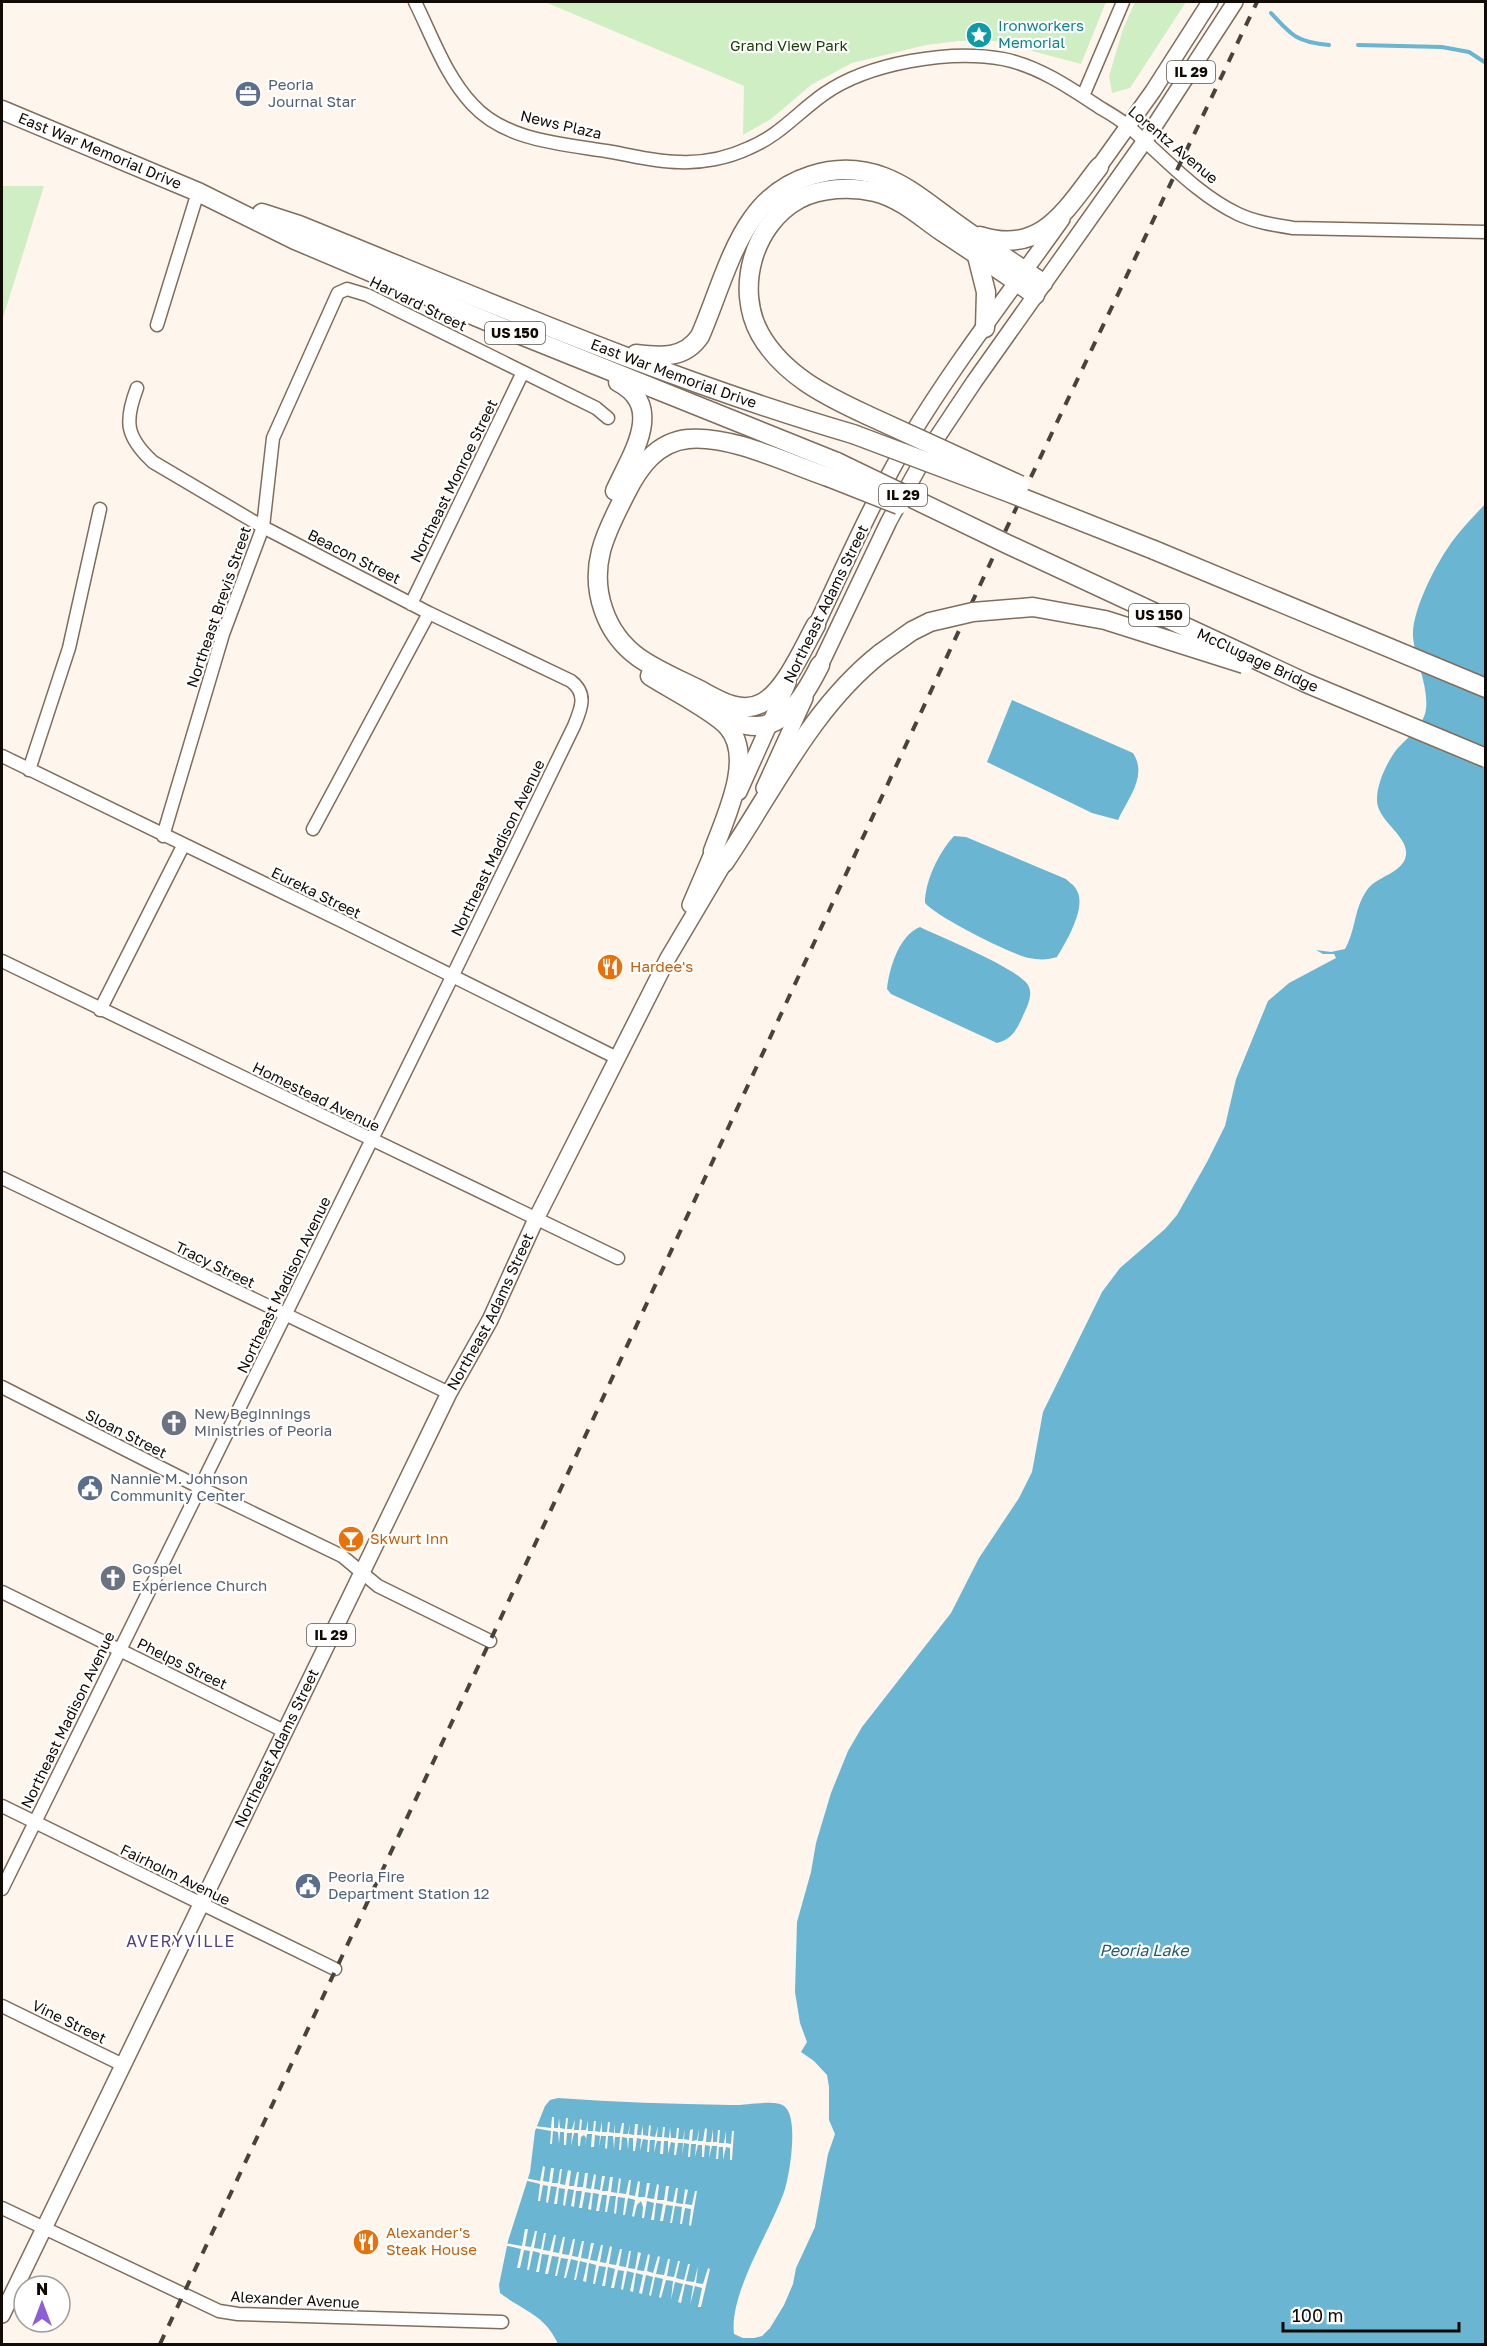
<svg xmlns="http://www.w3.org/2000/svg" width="1487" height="2346" font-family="'Golos Text',sans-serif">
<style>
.green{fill:#cfeec4}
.water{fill:#6ab5d1}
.pier{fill:#fef6ed}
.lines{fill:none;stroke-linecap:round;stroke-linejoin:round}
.stream{stroke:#6ab5d1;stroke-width:4}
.minor-casing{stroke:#806d5b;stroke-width:15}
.major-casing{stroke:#806d5b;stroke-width:18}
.highway-casing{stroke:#806d5b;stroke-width:21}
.minor{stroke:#fff;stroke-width:12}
.major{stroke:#fff;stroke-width:15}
.highway{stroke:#fff;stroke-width:18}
.rail{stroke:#4a433c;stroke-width:4;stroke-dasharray:10 10;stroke-linecap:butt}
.highway-bridge-casing{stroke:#806d5b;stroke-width:21;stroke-linecap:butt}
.highway-bridge{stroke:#fff;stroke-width:18}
.labels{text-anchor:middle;stroke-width:4.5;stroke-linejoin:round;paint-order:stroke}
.shield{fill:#fff;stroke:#595450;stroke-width:1.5}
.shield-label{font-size:14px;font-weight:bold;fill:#120b05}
.culture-label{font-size:15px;fill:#0d838f;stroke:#fff;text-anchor:start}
.park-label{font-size:15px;fill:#183d05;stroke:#fff}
.service-label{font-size:15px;fill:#4e5e75;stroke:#fff;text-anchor:start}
.street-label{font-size:15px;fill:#120b05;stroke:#fff}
.food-label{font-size:15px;fill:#c56008;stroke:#fff;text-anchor:start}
.worship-label{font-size:15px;fill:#5b616d;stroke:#fff;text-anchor:start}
.neighbourhood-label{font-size:16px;letter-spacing:1.5px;fill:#55407d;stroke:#fff}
.water-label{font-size:16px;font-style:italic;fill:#215d71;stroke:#fff}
</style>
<rect width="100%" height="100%" fill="#fef6ed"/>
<!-- green -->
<path class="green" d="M 545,2 L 1106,2 L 1081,64 L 994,41 L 959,41 L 926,45 L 852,63 L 811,85 L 771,119 L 743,135 L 744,86 Z
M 1135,2 L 1186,2 L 1130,88 L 1112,93 L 1109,76 L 1123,29 Z
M 2,186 L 44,186 L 2,321 Z"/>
<!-- water -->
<path class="water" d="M 1485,504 L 1485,2344 L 558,2344 C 545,2316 528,2313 504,2296 L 500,2293 L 499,2285 L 508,2241 L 530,2172 L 535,2131 L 545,2106 L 550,2100 L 558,2098 C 615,2102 673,2104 730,2105 C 744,2106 774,2099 784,2106 C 799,2116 790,2173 785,2189 C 771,2231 729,2292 734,2334 L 743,2338 L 754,2338 L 762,2336 L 770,2328 L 784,2305 L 793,2284 L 796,2268 L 815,2227 L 828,2154 L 835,2134 L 829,2120 L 829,2087 L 827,2075 L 814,2061 L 801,2052 L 807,2042 L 800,2023 L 795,1992 L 797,1922 L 811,1872 L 816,1843 L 831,1793 L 848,1751 L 862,1727 L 951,1613 L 979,1558 L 1019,1498 L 1032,1472 L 1043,1412 L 1102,1292 L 1120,1268 L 1165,1229 L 1177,1215 L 1207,1162 L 1225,1126 L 1236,1079 L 1268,1001 L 1289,983 L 1336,958 L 1334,954 L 1323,954 L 1316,950 L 1331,952 L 1345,949 C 1356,930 1354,908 1367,890 C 1376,877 1399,874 1405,859 C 1413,837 1376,822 1377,799 C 1377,783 1387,762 1397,749 C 1407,738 1420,729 1425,714 C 1431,691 1415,660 1413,637 C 1411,610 1440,555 1458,534 C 1466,524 1476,514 1485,504 Z
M 1012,700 L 1133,753 C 1148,776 1128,798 1118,820 L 1092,813 L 987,762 Z
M 954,836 L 966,837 L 1066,879 C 1069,882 1074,885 1076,889 C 1088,906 1066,942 1057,957 C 1048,960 1039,960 1029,958 C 1010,954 937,917 925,903 C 925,881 939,852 954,836 Z
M 920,927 C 940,937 1023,970 1029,987 C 1033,997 1026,1009 1022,1018 C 1016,1031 1011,1040 997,1043 L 891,994 L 887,989 C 889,969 899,935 920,927 Z"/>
<!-- pier -->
<path class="pier" d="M 552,2117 L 554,2117 L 554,2128 L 558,2128 L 559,2118 L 560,2128 L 565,2129 L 566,2118 L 568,2118 L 567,2129 L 572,2129 L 575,2119 L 574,2130 L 579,2130 L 580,2119 L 582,2120 L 581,2130 L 586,2130 L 588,2120 L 588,2131 L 593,2131 L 594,2121 L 596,2121 L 595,2131 L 600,2132 L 602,2121 L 602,2132 L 607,2132 L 608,2122 L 610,2122 L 609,2132 L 614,2133 L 615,2123 L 615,2133 L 620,2133 L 622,2123 L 624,2123 L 623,2134 L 628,2134 L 630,2124 L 629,2134 L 634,2135 L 635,2124 L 638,2124 L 637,2135 L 641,2135 L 643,2125 L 643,2135 L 648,2136 L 649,2125 L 651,2126 L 650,2136 L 655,2137 L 658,2126 L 657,2137 L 662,2137 L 663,2127 L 665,2127 L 664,2137 L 669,2138 L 670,2127 L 671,2138 L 676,2138 L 677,2128 L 679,2128 L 678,2139 L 683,2139 L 685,2129 L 684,2139 L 689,2140 L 690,2130 L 693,2129 L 692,2141 L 697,2140 L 699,2128 L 698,2141 L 703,2141 L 705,2128 L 707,2129 L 706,2142 L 711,2142 L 713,2129 L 713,2142 L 717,2142 L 718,2130 L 720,2130 L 719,2143 L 724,2143 L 726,2131 L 726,2143 L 731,2144 L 732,2131 L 734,2131 L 732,2160 L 730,2160 L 730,2148 L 726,2147 L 723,2160 L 723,2147 L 719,2147 L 718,2159 L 716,2159 L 717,2146 L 712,2146 L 709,2158 L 710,2146 L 705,2145 L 704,2157 L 702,2157 L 702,2145 L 698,2145 L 695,2157 L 696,2144 L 691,2144 L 690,2157 L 688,2157 L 689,2144 L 684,2143 L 682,2156 L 683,2143 L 678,2143 L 676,2155 L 674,2155 L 675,2143 L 671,2142 L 668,2154 L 668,2141 L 664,2141 L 663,2154 L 660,2154 L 661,2141 L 657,2141 L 654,2153 L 655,2140 L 650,2140 L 649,2152 L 647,2152 L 648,2140 L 643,2139 L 640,2151 L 641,2139 L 637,2138 L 635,2151 L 633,2151 L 633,2138 L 629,2138 L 628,2150 L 627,2138 L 622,2137 L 621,2150 L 619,2150 L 620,2137 L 615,2137 L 614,2149 L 613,2136 L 608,2136 L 607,2149 L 605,2148 L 606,2136 L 601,2136 L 599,2148 L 600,2136 L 595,2135 L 594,2147 L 591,2147 L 592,2134 L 587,2134 L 585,2147 L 586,2138 L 584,2135 L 581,2137 L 580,2146 L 578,2146 L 578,2133 L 574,2133 L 571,2146 L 572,2133 L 567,2133 L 566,2145 L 564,2145 L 564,2132 L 560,2132 L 559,2144 L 558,2132 L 553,2131 L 552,2144 L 550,2144 L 551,2131 L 534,2128 L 535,2126 L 551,2128 Z
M 543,2166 L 545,2167 L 543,2181 L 549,2182 L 551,2168 L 554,2168 L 552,2183 L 558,2183 L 560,2169 L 562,2169 L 560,2184 L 565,2185 L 568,2170 L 571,2171 L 569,2186 L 574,2186 L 577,2172 L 579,2172 L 577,2187 L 583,2187 L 585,2173 L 588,2173 L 586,2188 L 591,2189 L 594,2174 L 596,2175 L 594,2189 L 600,2190 L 602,2176 L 605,2176 L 602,2191 L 608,2191 L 610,2177 L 613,2177 L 611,2192 L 617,2193 L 619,2178 L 621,2179 L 619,2193 L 626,2194 L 629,2180 L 631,2180 L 629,2195 L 635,2196 L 638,2181 L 640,2182 L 638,2197 L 645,2197 L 647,2183 L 650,2183 L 647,2198 L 654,2199 L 657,2184 L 659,2185 L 657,2200 L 664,2200 L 666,2186 L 669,2186 L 667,2201 L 673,2202 L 676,2188 L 678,2188 L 676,2203 L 683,2204 L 685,2189 L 688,2190 L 685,2204 L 692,2205 L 695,2191 L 697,2191 L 691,2226 L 689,2225 L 691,2209 L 685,2208 L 682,2224 L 680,2224 L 682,2207 L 675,2206 L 672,2223 L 670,2223 L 673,2206 L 666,2205 L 663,2221 L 660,2221 L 663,2204 L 656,2203 L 654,2220 L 651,2220 L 654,2203 L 647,2201 L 644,2218 L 642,2218 L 643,2207 L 641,2201 L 637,2205 L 634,2217 L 632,2216 L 635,2200 L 628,2198 L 625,2215 L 623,2215 L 625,2198 L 618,2197 L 616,2214 L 614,2213 L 616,2196 L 610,2196 L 607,2212 L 605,2212 L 607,2195 L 602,2195 L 599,2211 L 596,2211 L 599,2194 L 593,2193 L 591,2210 L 588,2209 L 591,2193 L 585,2192 L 582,2208 L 579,2208 L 582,2191 L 576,2191 L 574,2207 L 571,2206 L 574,2190 L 568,2189 L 565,2206 L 563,2205 L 565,2189 L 559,2188 L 557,2204 L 554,2204 L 557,2187 L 551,2186 L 548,2203 L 546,2202 L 548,2186 L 543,2185 L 540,2201 L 538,2201 L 540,2184 L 524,2180 L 525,2178 L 540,2181 Z
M 525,2229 L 528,2229 L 525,2246 L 531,2247 L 535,2231 L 537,2231 L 534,2248 L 541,2249 L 544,2233 L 546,2233 L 543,2250 L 550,2251 L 554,2235 L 556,2235 L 553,2252 L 559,2253 L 563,2237 L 565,2237 L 562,2254 L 569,2255 L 573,2239 L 575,2239 L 572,2256 L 578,2257 L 582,2241 L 584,2241 L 581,2258 L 588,2259 L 591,2243 L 594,2243 L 590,2260 L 597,2261 L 601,2245 L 603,2245 L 600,2262 L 606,2263 L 610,2246 L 612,2247 L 609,2264 L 616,2265 L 620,2249 L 622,2249 L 619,2266 L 626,2267 L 629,2251 L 631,2251 L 628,2268 L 635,2269 L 638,2252 L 641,2253 L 637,2270 L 644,2271 L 648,2254 L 650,2255 L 647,2271 L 653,2273 L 658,2256 L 660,2257 L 656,2274 L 664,2275 L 668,2259 L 670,2259 L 667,2276 L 674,2277 L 678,2261 L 680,2261 L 676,2278 L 684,2280 L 688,2264 L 690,2264 L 686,2281 L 694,2282 L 698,2266 L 696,2283 L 703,2284 L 708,2268 L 710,2269 L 701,2307 L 698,2307 L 702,2288 L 695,2286 L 690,2305 L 693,2286 L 685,2284 L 681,2303 L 678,2302 L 683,2284 L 675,2282 L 671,2300 L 673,2281 L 666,2280 L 661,2298 L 659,2297 L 663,2279 L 655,2277 L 651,2296 L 649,2295 L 653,2277 L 646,2275 L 642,2294 L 639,2293 L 643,2275 L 636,2273 L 633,2292 L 630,2291 L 634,2273 L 627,2271 L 623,2290 L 621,2289 L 624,2271 L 618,2270 L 614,2288 L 611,2288 L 615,2269 L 608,2267 L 605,2286 L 602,2286 L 606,2267 L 599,2266 L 595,2284 L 593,2284 L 596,2265 L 589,2263 L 586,2282 L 583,2281 L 587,2263 L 580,2261 L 576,2280 L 574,2280 L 578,2261 L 571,2259 L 566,2278 L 564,2278 L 568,2259 L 561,2258 L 557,2276 L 555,2276 L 559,2257 L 552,2256 L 548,2274 L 545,2274 L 549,2255 L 542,2254 L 539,2272 L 536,2272 L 540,2253 L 533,2251 L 529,2270 L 527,2270 L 530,2251 L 524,2250 L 520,2268 L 517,2268 L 521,2249 L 504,2245 L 505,2243 L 522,2246 Z"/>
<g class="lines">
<!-- stream -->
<path class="stream" d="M 1271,13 C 1292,36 1297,42 1329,45
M 1358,45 L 1442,47 L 1469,52 L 1486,63"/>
<defs>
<path id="minor" d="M 415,2 C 432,36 446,77 473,105 C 507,142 566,144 612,152 C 634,156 656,162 679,162 C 702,163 728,158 749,148 C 780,135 797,113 824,94 C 868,63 950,49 1003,59 C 1038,66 1069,87 1099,107 C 1109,113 1120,119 1129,127 C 1163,156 1196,194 1238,214 C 1255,222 1274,225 1293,228 L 1486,232
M 1083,96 L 1123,2
M 157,325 L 198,192
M 411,604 L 523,372
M 2,756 L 346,923 L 617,1058
M 29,770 L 69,648 L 100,509
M 313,829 L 429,613
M 163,836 L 223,634 L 263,527 L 273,438 L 338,293 L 347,289 L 367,295 L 596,408 L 608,418
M 2,961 L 618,1258
M 100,1010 L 183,846
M 2,1178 L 449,1393
M 2,1387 L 199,1487 L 342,1556 L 378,1586 L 490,1641
M 2,1592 L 284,1731
M 2,1806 L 335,1969
M 2,1889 L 452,977 L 574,726 C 581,709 588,694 571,681 L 429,613 L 263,527 L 153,462 C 126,437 124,422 137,388
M 2,2006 L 123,2065
M 2,2208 L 219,2311 L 238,2314 L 502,2322"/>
<g id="major">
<path d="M 1093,175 L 1153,91 L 1210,2"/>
<path d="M 812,634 C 843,569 872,502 909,439 C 954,364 1011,291 1062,219"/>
<path d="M 816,674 L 889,521 L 926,454 L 974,382 L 1144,142 L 1235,2"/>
<path d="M 764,788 L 805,698"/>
<path d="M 739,792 L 788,683"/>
<path d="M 690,905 L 717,842"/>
<path id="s1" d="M 2,2315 L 449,1393 L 490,1320 L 536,1219 L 668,958 L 729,855"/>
</g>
<g id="highway">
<path id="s2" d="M 2,110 L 198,192 L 295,240 L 496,325 L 837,462"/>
<path id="s3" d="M 262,213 L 299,225 C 482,299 664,379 853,434"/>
<path d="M 980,236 C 1042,256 1066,209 1099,167"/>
<path d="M 977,256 L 986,292 L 985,328"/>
<path d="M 636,354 C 660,357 685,359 700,336 C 716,300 729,251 752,219 C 781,177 836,159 884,177 C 908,186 929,204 950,219 C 980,241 1012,262 1043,283"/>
<path d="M 867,415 C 826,396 783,375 760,334 C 735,289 753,224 799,199 C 821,188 851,186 875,192 C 900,198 921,217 941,231 C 973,252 1005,273 1035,295"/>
<path d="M 615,491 C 631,455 666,407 618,382"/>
<path d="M 1154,550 L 1486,688"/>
<path d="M 816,625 C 803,648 785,691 762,703 C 740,715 717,699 698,689 C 678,679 656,670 638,657 C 605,633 591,590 601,551 C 606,531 617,511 626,493 C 639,467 657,442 688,439 C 731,435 787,463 828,477"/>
<path d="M 650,676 C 670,689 714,711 728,727 C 755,758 725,818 713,851"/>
<path d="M 712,708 C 723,714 734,722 746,725 C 784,733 806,693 820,665"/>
<path d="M 724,863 C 773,791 811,708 881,653"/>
</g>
</defs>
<!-- minor casing -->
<use href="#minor" class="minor-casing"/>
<!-- major casing -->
<use href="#major" class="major-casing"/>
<!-- highway casing -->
<use href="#highway" class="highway-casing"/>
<!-- minor -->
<use href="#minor" class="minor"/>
<!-- major -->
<use href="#major" class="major"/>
<!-- highway -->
<use href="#highway" class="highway"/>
<!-- rail -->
<path class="rail" d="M 160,2344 L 498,1624 L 1001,540 L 1257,2"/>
<defs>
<g id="highway-bridge">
<path d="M 867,415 L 1020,485"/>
<path d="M 853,434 L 1010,493 L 1154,550"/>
<path id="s4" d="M 837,462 L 1007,544 L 1306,683 L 1486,758"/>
<path d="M 828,477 L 899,505"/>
<path d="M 881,653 L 912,631 L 930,622 L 973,612 L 1033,607 L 1105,620 L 1244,664"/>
</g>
</defs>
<!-- highway-bridge casing -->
<use href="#highway-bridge" class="highway-bridge-casing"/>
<!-- highway-bridge -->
<use href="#highway-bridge" class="highway-bridge"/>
</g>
<!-- icons -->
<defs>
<symbol id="sight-disc" viewBox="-11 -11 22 22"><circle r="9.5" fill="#0f9aa8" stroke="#fff"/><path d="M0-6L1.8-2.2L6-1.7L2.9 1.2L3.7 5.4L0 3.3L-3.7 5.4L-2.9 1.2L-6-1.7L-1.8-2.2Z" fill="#fff"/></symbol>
<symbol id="office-disc" viewBox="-11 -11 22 22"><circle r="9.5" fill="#5c6f8a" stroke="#fff"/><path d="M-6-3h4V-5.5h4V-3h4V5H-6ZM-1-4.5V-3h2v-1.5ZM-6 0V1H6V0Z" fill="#fff"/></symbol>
<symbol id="restaurant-disc" viewBox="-11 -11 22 22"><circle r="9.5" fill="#e8710a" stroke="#fff"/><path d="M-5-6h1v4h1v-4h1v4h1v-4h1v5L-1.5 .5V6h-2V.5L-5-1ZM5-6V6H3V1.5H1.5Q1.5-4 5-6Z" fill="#fff"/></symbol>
<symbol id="church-disc" viewBox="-11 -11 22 22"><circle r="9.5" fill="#6b7280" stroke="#fff"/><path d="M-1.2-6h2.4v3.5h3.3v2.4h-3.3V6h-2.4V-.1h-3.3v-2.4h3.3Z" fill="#fff"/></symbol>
<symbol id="civic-disc" viewBox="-11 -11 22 22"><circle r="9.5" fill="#5c6f8a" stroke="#fff"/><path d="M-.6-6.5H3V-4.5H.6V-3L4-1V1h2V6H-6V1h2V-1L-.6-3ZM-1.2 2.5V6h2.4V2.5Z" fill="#fff"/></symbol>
<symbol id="bar-disc" viewBox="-11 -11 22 22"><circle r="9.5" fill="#e8710a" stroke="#fff"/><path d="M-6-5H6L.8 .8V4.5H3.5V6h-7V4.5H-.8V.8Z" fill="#fff"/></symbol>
</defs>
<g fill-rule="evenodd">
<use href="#sight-disc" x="964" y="20" width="30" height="30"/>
<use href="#office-disc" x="233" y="79" width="30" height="30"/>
<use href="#restaurant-disc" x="595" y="952" width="30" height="30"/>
<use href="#church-disc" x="159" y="1408" width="30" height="30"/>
<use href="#civic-disc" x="75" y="1473" width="30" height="30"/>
<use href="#bar-disc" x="336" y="1524" width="30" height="30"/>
<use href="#church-disc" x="98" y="1563" width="30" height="30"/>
<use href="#civic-disc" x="293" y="1871" width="30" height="30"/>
<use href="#restaurant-disc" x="351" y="2227" width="30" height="30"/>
</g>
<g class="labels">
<!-- shield labels -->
<g class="shield">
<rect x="1167" y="61" width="48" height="22" rx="4.5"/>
<rect x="485" y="322" width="60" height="22" rx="4.5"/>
<rect x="879" y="484" width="48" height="22" rx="4.5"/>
<rect x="1129" y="604" width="60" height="22" rx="4.5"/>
<rect x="307" y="1624" width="48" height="22" rx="4.5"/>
</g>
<g class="shield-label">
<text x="1191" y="77">IL 29</text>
<text x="515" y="338">US 150</text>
<text x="903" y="500">IL 29</text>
<text x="1159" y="620">US 150</text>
<text x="331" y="1640">IL 29</text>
</g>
<!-- culture labels -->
<g class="culture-label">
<text x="998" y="31">Ironworkers<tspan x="998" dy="17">Memorial</tspan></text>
</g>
<!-- park labels -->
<g class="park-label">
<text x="789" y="51">Grand View Park</text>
</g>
<!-- service labels -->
<g class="service-label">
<text x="268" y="90">Peoria<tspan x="268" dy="17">Journal Star</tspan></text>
<text x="110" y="1484">Nannie M. Johnson<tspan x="110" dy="17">Community Center</tspan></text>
<text x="328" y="1882">Peoria Fire<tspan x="328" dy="17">Department Station 12</tspan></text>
</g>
<!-- street labels -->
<g class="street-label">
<text transform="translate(561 125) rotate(13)" y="5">News Plaza</text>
<text transform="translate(1173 145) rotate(40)" y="5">Lorentz Avenue</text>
<text dy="5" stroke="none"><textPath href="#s2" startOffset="106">East War Memorial Drive</textPath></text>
<text transform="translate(418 304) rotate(26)" y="5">Harvard Street</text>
<text dy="5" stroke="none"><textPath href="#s3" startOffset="442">East War Memorial Drive</textPath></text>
<text transform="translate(454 481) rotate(-64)" y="5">Northeast Monroe Street</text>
<text transform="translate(354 557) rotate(27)" y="5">Beacon Street</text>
<text transform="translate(826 604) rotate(-64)" y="5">Northeast Adams Street</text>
<text transform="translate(219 607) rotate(-71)" y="5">Northeast Brevis Street</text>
<text dy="5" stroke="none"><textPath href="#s4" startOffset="465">McClugage Bridge</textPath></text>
<text transform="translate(498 848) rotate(-64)" y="5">Northeast Madison Avenue</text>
<text transform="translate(316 893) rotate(26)" y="5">Eureka Street</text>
<text transform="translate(316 1097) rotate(26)" y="5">Homestead Avenue</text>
<text transform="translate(215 1265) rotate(26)" y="5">Tracy Street</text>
<text transform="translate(284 1285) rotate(-64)" y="5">Northeast Madison Avenue</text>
<text dy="5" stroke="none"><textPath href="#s1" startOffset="1116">Northeast Adams Street</textPath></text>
<text transform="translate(126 1434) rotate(27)" y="5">Sloan Street</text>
<text transform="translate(182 1664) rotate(26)" y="5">Phelps Street</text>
<text transform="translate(68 1720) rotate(-64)" y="5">Northeast Madison Avenue</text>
<text dy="5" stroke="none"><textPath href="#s1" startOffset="630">Northeast Adams Street</textPath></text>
<text transform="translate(175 1875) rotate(26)" y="5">Fairholm Avenue</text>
<text transform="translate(69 2022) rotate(26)" y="5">Vine Street</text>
<text transform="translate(295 2300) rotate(3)" y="5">Alexander Avenue</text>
</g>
<!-- food labels -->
<g class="food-label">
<text x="630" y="972">Hardee's</text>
<text x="370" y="1544">Skwurt Inn</text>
<text x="386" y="2238">Alexander's<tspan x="386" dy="17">Steak House</tspan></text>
</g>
<!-- worship labels -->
<g class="worship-label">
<text x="194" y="1419">New Beginnings<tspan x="194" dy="17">Ministries of Peoria</tspan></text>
<text x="132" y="1574">Gospel<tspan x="132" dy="17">Experience Church</tspan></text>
</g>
<!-- neighbourhood labels -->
<g class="neighbourhood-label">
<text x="181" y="1947">AVERYVILLE</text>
</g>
<!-- water labels -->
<g class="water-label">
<text x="1144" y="1956">Peoria Lake</text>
</g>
</g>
<!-- border -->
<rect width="1487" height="2346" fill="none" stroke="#120b05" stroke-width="6"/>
<!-- north arrow -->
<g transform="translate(42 2304)"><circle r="28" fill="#ffffff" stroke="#a09d9b" stroke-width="1.5"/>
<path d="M0-4.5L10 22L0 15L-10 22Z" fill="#8c5fd9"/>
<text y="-9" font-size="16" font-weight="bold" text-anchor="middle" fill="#120b05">N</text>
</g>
<!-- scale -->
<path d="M1283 2322v9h176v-9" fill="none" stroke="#120b05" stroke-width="3"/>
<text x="1292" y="2322" font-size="18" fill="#120b05" stroke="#ffffff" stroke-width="4.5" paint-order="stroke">100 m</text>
</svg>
